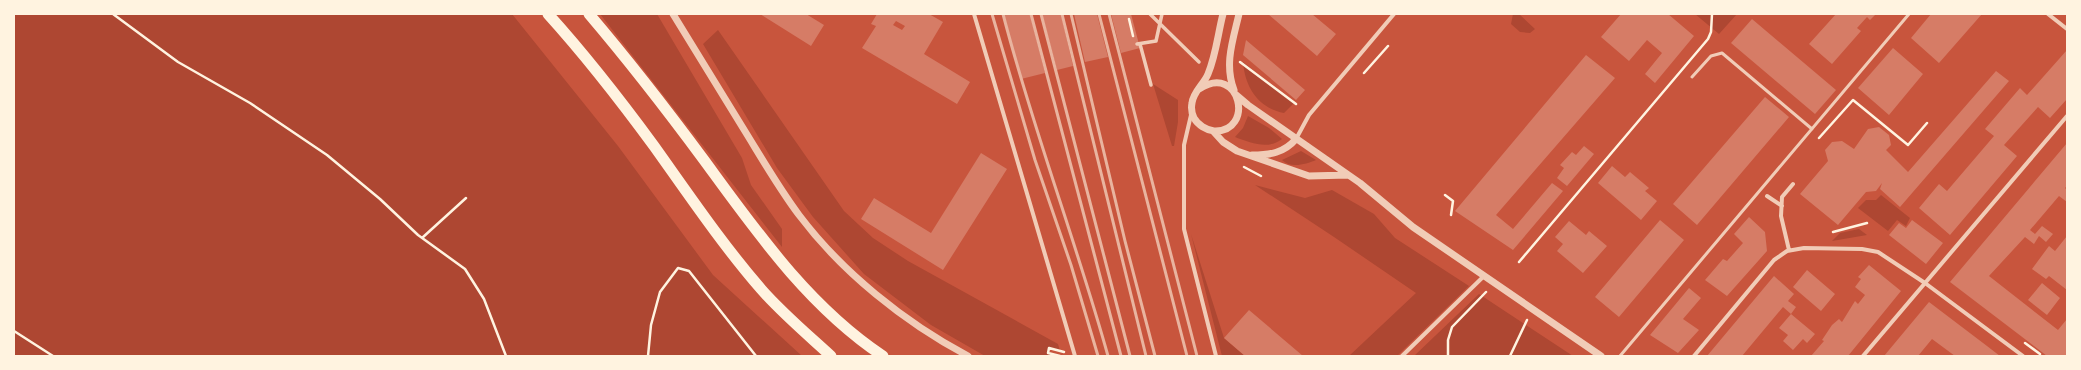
<svg xmlns="http://www.w3.org/2000/svg" width="2081" height="370" font-family="Lato,sans-serif">
<style>
.green{fill:#ae4732}
.building{fill:#d67c66;fill-rule:evenodd}
.lines{fill:none;stroke-linecap:round;stroke-linejoin:round}
.path{stroke:#fff3e0;stroke-width:2.5}
.service{stroke:#f1ccb7;stroke-width:3}
.pedestrian{stroke:#f1ccb7;stroke-width:3.5}
.minor{stroke:#f1ccb7;stroke-width:4}
.tertiary{stroke:#f1ccb7;stroke-width:7}
.trunk{stroke:#fff3e0;stroke-width:11}
.rail{stroke:#e9b49f;stroke-width:3}
</style>
<rect width="100%" height="100%" fill="#c8553d"/>
<!-- green -->
<path class="green" d="M 14,14 L 512,14 L 618,146 L 713,275 L 802,356 L 14,356 Z
M 600,14 L 657,14 L 742,158 L 751,185 L 782,229 L 782,247 Z
M 1513,14 L 1519,14 L 1535,29 L 1530,33 L 1520,32 L 1511,24 Z
M 1695,14 L 1737,14 L 1719,34 Z
M 718,30 L 844,211 L 873,238 L 908,261 L 1058,344 L 1060,351 L 1050,348 L 1048,353 L 1060,356 L 985,356 L 931,325 L 864,274 L 813,217 L 777,168 L 703,44 Z
M 1243,62 L 1294,103 L 1284,113 C 1258,108 1245,87 1243,62 Z
M 1153,84 L 1178,100 L 1178,122 L 1174,146 L 1172,146 Z
M 1248,116 L 1269,128 L 1282,139 C 1268,150 1251,143 1235,137 L 1243,128 Z
M 1301,151 L 1316,160 C 1306,164 1291,169 1282,160 Z
M 1255,185 L 1305,198 L 1332,190 L 1374,214 L 1395,238 L 1469,286 L 1397,356 L 1349,356 L 1416,293 L 1334,237 Z
M 1881,195 L 1910,218 L 1906,226 L 1897,220 L 1888,231 L 1858,208 L 1866,200 L 1876,200 Z
M 1859,229 L 1867,235 L 1832,241 L 1840,233 Z
M 1191,234 L 1224,338 L 1245,356 L 1222,356 Z
M 1479,294 L 1573,356 L 1414,356 Z"/>
<!-- building -->
<path class="building" d="M 760,14 L 806,14 L 824,25 L 811,46 Z
M 877,14 L 929,14 L 943,22 L 924,54 L 970,82 L 957,104 L 862,48 L 876,26 L 871,24 ZM 896,21 L 905,26 L 902,30 L 893,25 Z
M 1004,14 L 1030,14 L 1045,73 L 1021,79 Z
M 1042,14 L 1061,14 L 1073,66 L 1057,70 Z
M 1074,14 L 1097,14 L 1108,57 L 1085,62 Z
M 1111,14 L 1131,14 L 1140,48 L 1121,53 Z
M 1268,14 L 1312,14 L 1336,34 L 1317,56 Z
M 1621,14 L 1668,14 L 1694,36 L 1655,83 L 1645,74 L 1662,53 L 1647,40 L 1629,61 L 1601,37 Z
M 1836,14 L 1876,14 L 1870,20 L 1867,17 L 1857,28 L 1861,31 L 1832,64 L 1809,44 Z
M 1931,14 L 1982,14 L 1939,63 L 1911,38 Z
M 1752,19 L 1836,90 L 1815,114 L 1731,43 Z
M 1246,40 L 1305,90 L 1296,100 L 1243,55 Z
M 1893,48 L 1923,74 L 1889,115 L 1858,88 Z
M 2067,50 L 2067,99 L 2050,118 L 2038,107 L 2004,145 L 2017,156 L 1950,235 L 1919,208 L 1939,184 L 1947,191 L 1994,136 L 1985,129 L 2020,88 L 2027,95 Z
M 1586,55 L 1615,78 L 1496,215 L 1513,229 L 1552,183 L 1563,191 L 1513,250 L 1455,211 Z
M 1996,71 L 2009,81 L 1900,207 L 1880,189 L 1882,183 L 1876,191 L 1866,192 L 1838,225 L 1800,194 L 1828,161 L 1825,150 L 1832,142 L 1842,141 L 1854,149 L 1868,129 L 1879,127 L 1889,135 L 1891,145 L 1886,150 L 1908,172 Z
M 1765,97 L 1789,117 L 1697,225 L 1673,204 Z
M 2067,143 L 2067,186 L 2065,188 L 2067,190 L 2067,202 L 2059,196 L 2030,230 L 2035,234 L 2042,226 L 2053,234 L 2046,242 L 2039,236 L 2034,244 L 2025,237 L 1989,276 L 2058,330 L 2067,319 L 2067,356 L 2047,356 L 1950,282 Z
M 1584,146 L 1594,154 L 1567,186 L 1557,178 L 1564,168 L 1560,165 L 1572,152 L 1576,155 Z
M 981,153 L 1007,169 L 943,270 L 861,219 L 874,198 L 931,233 Z
M 1612,166 L 1625,177 L 1630,172 L 1649,188 L 1645,191 L 1657,201 L 1641,220 L 1598,183 Z
M 1749,217 L 1765,232 L 1767,251 L 1727,296 L 1705,280 L 1723,259 L 1727,261 L 1743,243 L 1734,234 Z
M 1660,220 L 1684,240 L 1619,317 L 1595,297 Z
M 1912,220 L 1943,243 L 1926,264 L 1889,235 L 1899,223 L 1906,228 Z
M 1569,221 L 1586,235 L 1589,231 L 1607,246 L 1583,273 L 1557,251 L 1563,244 L 1555,237 Z
M 2067,236 L 2067,290 L 2049,276 L 2046,279 L 2032,269 L 2049,246 L 2055,251 Z
M 1869,265 L 1901,291 L 1848,356 L 1811,356 L 1824,341 L 1822,340 L 1832,325 L 1839,319 L 1842,322 L 1855,301 L 1858,304 L 1865,295 L 1855,287 L 1861,279 L 1858,277 Z
M 1807,270 L 1835,294 L 1821,311 L 1793,287 Z
M 1774,276 L 1794,294 L 1788,301 L 1796,307 L 1791,314 L 1783,307 L 1742,356 L 1707,356 Z
M 2042,283 L 2060,298 L 2047,315 L 2028,300 Z
M 1689,288 L 1701,298 L 1683,319 L 1699,330 L 1678,353 L 1650,335 Z
M 1929,302 L 1987,346 L 2000,356 L 1955,356 L 1932,339 L 1918,356 L 1884,356 Z
M 1249,310 L 1303,356 L 1245,356 L 1224,338 Z
M 1791,314 L 1815,334 L 1807,343 L 1803,339 L 1793,350 L 1783,341 L 1788,335 L 1779,328 Z"/>
<g class="lines">
<!-- path -->
<path class="path" d="M 113,14 L 178,62 L 250,103 L 327,155 L 380,199 L 418,235 L 465,269 L 484,299 L 506,356
M 1129,19 L 1133,36
M 1240,62 L 1296,104
M 1364,73 L 1388,46
M 1819,138 L 1853,100 L 1908,145 L 1927,123
M 1244,167 L 1261,176
M 1445,195 L 1453,201 L 1451,215
M 1833,232 L 1867,223
M 422,238 L 466,198
M 1519,262 L 1708,39 L 1711,32 L 1712,14
M 14,331 L 53,356
M 2025,343 L 2040,354
M 648,356 L 651,325 L 660,292 L 678,268 L 689,271 L 756,356
M 1060,356 L 1048,353 L 1049,348 L 1064,352
M 1448,356 L 1448,340 L 1452,327 L 1486,292
M 1510,356 L 1527,320"/>
<!-- service -->
<path class="service" d="M 1692,77 L 1711,56 L 1722,53 L 1812,129
M 1620,356 L 1909,14"/>
<!-- pedestrian -->
<path class="pedestrian" d="M 1150,14 L 1199,62
M 1137,44 L 1156,41 L 1162,14
M 1140,44 L 1151,85"/>
<!-- minor -->
<path class="minor" d="M 974,14 L 1075,356
M 2048,14 L 2067,29
M 1191,115 L 1184,145 L 1184,229 L 1216,356
M 1296,139 L 1309,115 L 1394,14
M 1767,196 L 1782,206
M 1789,250 L 1781,216 L 1782,197 L 1793,184
M 1402,356 L 1484,276
M 1694,356 L 1774,260 L 1787,251 L 1804,248 L 1862,249 L 1878,252 L 1925,283 L 2023,356
M 1863,356 L 2067,116"/>
<!-- tertiary -->
<path class="tertiary" d="M 673,14 C 696,52 720,90 743,128 C 761,157 778,187 799,215 C 842,272 904,322 968,356
M 1199,89 C 1241,62 1255,133 1214,131 C 1206,130 1198,125 1194,118 C 1192,114 1191,108 1192,103 C 1193,92 1204,84 1208,74 C 1216,55 1218,33 1223,14
M 1234,90 C 1224,64 1233,40 1239,14
M 1235,94 L 1248,105 L 1360,183 L 1413,227 L 1601,356
M 1213,131 L 1223,142 L 1237,151 L 1309,176 L 1348,175
M 1252,155 C 1270,155 1284,153 1296,139"/>
<!-- trunk -->
<path class="trunk" d="M 548,14 C 586,56 621,101 654,146 C 689,195 722,244 761,289 C 782,313 807,334 831,356
M 589,14 C 629,61 667,110 704,160 C 756,231 808,306 883,356"/>
<!-- rail -->
<path class="rail" d="M 992,14 L 1035,160 L 1071,265 L 1098,356
M 1003,14 C 1033,130 1076,241 1108,356
M 1031,14 L 1121,356
M 1041,14 L 1130,356
M 1062,14 L 1146,356
M 1071,14 L 1125,241 L 1155,356
M 1099,14 L 1187,356
M 1109,14 L 1197,356"/>
</g>
<!-- border -->
<rect width="2081" height="370" fill="none" stroke="#fff3e0" stroke-width="30"/>
</svg>
